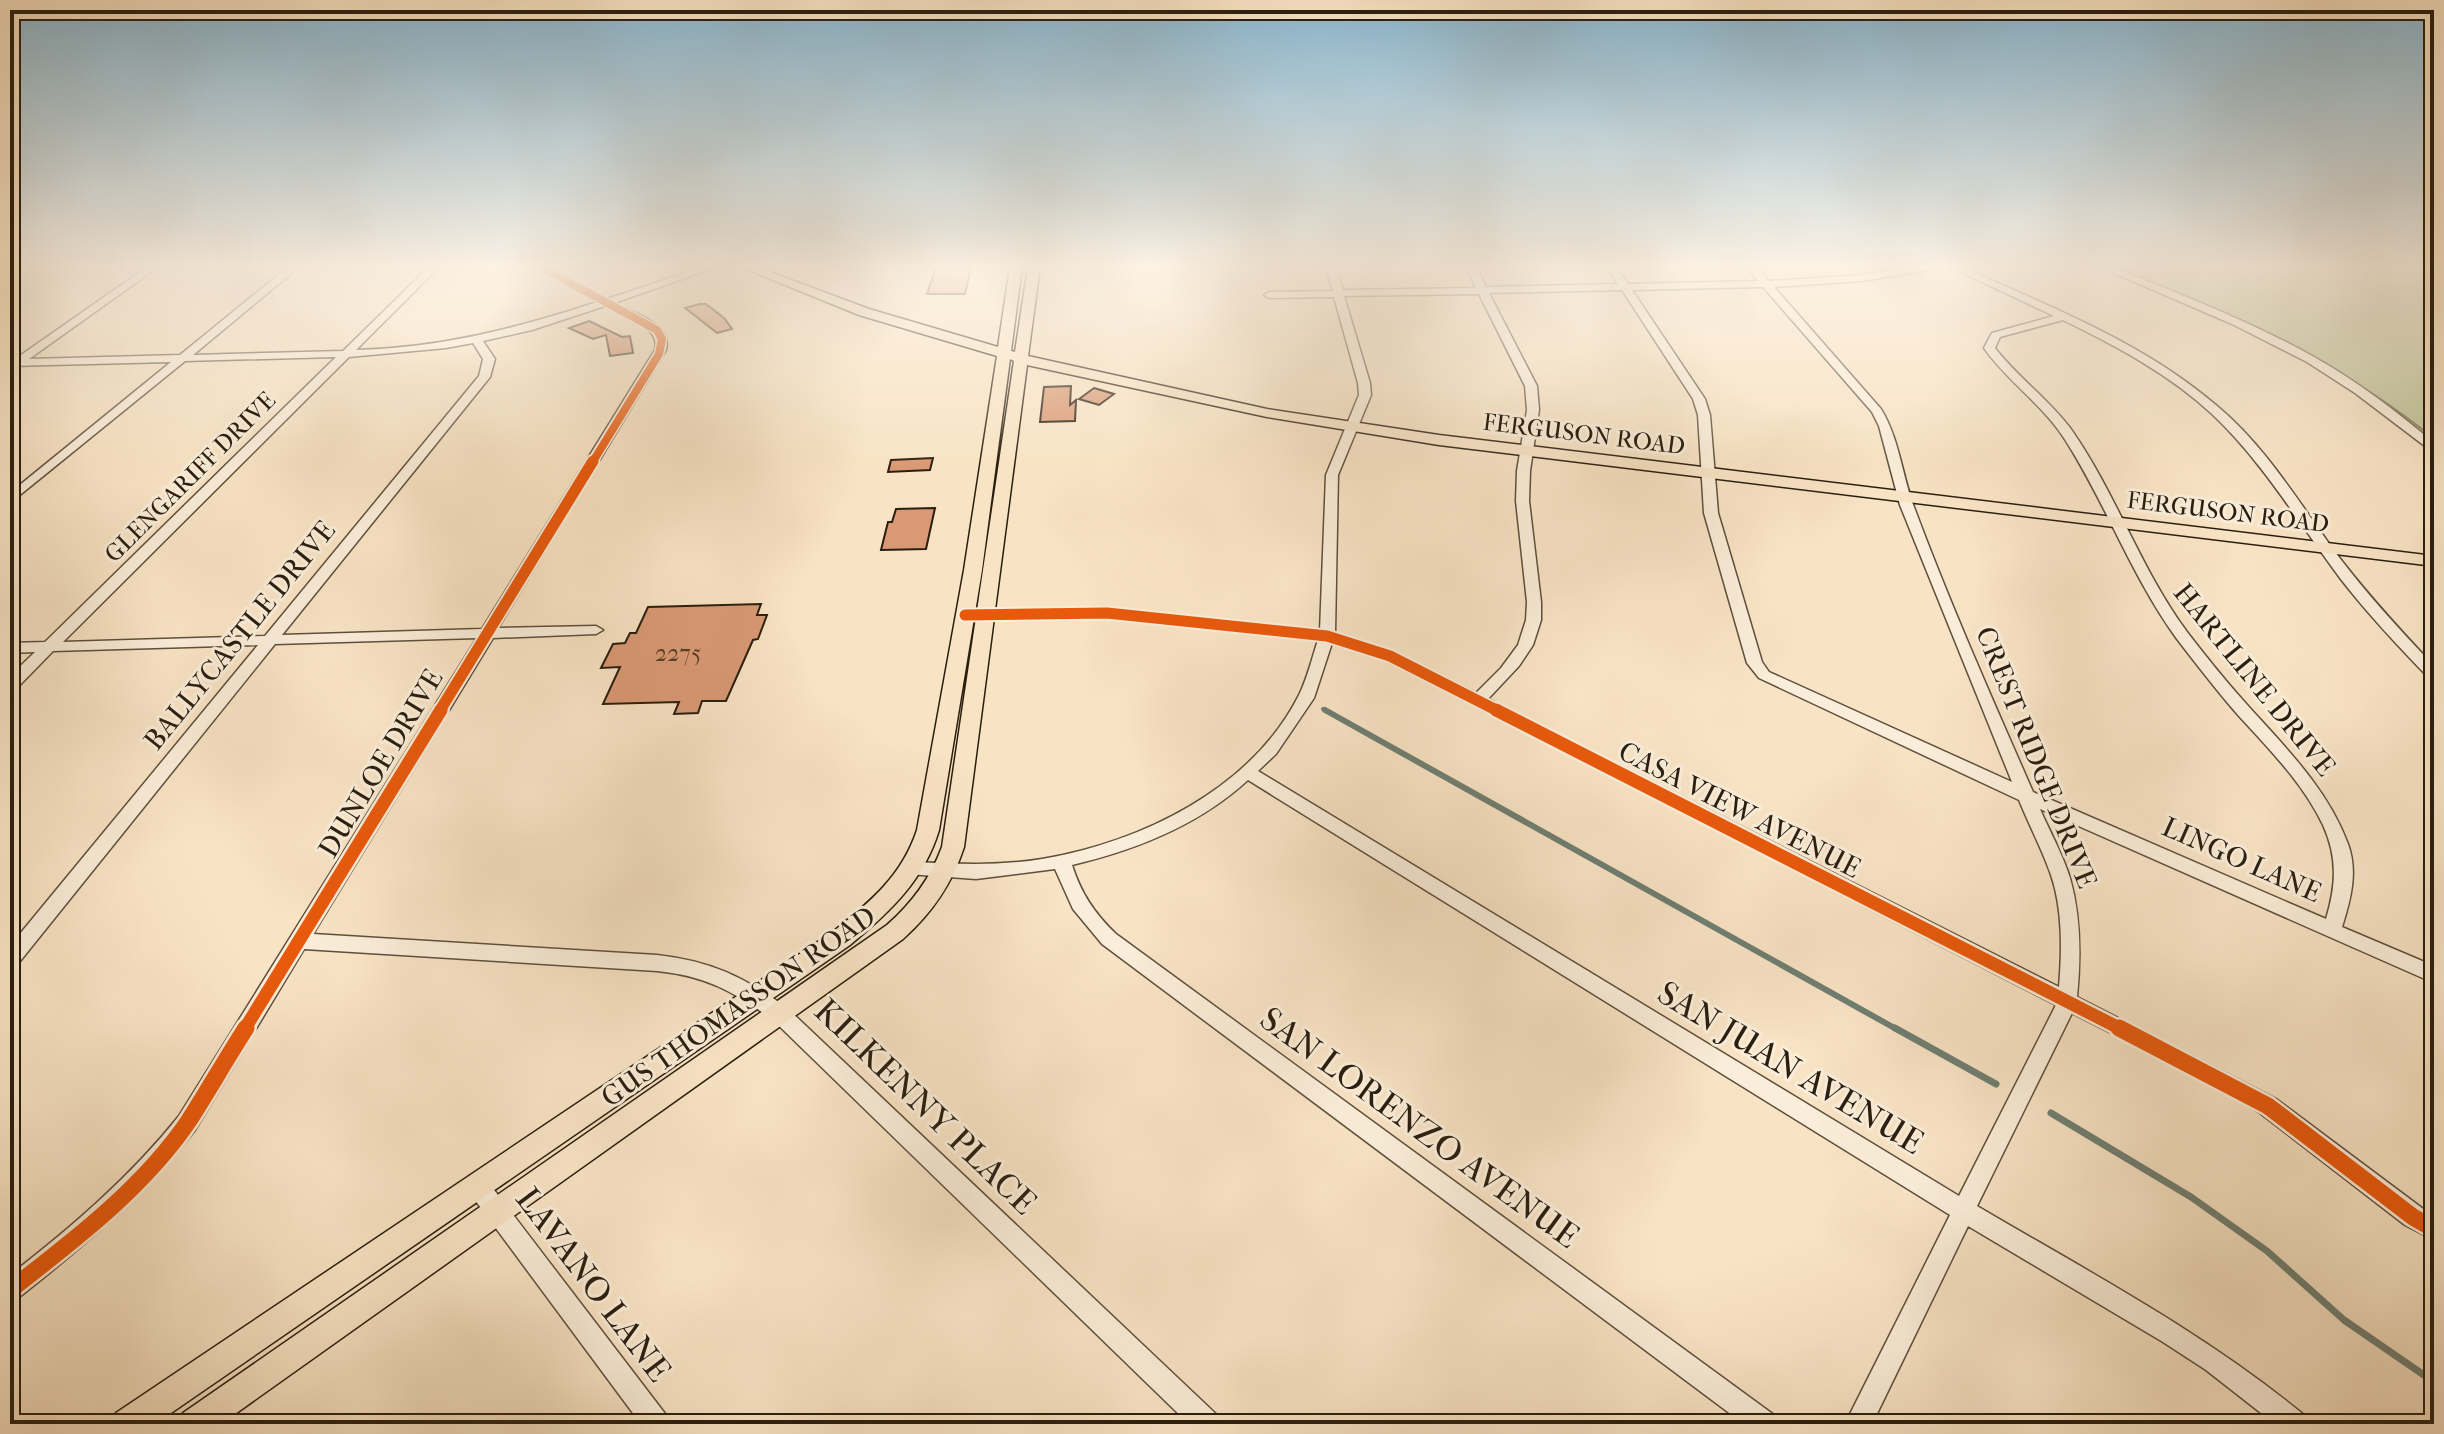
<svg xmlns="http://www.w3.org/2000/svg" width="2444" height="1434" font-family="'IM FELL French Canon',serif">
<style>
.green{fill:#bcc495;stroke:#737152;stroke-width:2}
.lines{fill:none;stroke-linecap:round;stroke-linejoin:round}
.stream-far2{stroke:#6f7e71;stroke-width:4}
.stream-far1{stroke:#6f7e71;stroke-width:6}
.stream{stroke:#6f7e71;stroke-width:7}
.building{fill:#d99974;stroke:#2a1e0f;stroke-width:2}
.minor-casing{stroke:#5e4f3c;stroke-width:3}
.major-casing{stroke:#2a1e0f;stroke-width:3}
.minor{fill:#faedd9;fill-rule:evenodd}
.major{fill:#f8e3c4;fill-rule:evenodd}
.cycleway-far3-casing{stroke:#faedd9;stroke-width:11}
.cycleway-far2-casing{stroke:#faedd9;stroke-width:15}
.cycleway-far1-casing{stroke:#faedd9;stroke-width:18}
.cycleway-casing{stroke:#faedd9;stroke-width:22}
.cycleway-far3{stroke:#e8590c;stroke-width:8}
.cycleway-far2{stroke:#e8590c;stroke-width:11}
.cycleway-far1{stroke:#e8590c;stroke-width:13}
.cycleway{stroke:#e8590c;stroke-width:17}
.labels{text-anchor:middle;stroke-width:6;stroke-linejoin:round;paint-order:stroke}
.far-street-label{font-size:24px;fill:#2a1e0f;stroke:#faedd9}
.number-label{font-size:24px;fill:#563d28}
.street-label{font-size:28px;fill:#2a1e0f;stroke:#faedd9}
.near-street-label{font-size:34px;fill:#2a1e0f;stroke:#faedd9}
</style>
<rect width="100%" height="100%" fill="#f8e3c4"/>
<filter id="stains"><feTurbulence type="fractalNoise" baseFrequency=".0025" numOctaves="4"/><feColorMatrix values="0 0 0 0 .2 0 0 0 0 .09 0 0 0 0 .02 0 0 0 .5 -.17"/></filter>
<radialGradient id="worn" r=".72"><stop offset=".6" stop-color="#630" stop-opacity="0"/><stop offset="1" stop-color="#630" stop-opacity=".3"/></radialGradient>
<!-- green -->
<path class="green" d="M 2114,267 L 2400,267 L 2434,280 L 2434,439 C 2340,361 2226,315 2114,267 Z"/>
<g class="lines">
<!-- stream-far2 -->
<path class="stream-far2" d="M 1323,709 L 1328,712"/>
<!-- stream-far1 -->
<path class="stream-far1" d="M 1325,710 L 1898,1030"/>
<!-- stream -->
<path class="stream" d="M 1895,1028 L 1996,1084
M 2051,1113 L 2191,1197 L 2267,1251 L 2344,1320 L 2434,1382"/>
</g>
<!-- building -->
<path class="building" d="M 936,267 L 971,267 L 965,294 L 927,294 Z
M 700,304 L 706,304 L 724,318 L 732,329 L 717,333 L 685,308 Z
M 589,321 L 622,337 L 630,336 L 633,353 L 610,356 L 606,335 L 593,339 L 569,328 Z
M 1071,386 L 1070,405 L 1076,400 L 1075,421 L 1040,422 L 1044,387 Z
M 1094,388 L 1114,394 L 1099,405 L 1079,399 Z
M 933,458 L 930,470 L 888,472 L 891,460 Z
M 935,508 L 926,549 L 881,550 L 888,522 L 892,522 L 896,509 Z
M 761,604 L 757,615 L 767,615 L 758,639 L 753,640 L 726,701 L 702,701 L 698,713 L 674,714 L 679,702 L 603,704 L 620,667 L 601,668 L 613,644 L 625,643 L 630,633 L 636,633 L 648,607 Z"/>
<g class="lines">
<defs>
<path id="minor" d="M 10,267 L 17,267 L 10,271 Z
M 147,267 L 158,267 L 29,359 L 180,355 L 288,267 L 299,267 L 193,355 L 343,351 L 429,267 L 439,267 L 356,350 C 439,348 519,328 597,302 L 536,267 L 548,267 L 607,299 L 703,267 L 717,267 L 614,303 C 633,313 673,324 666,350 L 498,628 L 596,626 L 603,630 L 596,634 L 493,638 L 313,934 L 657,955 C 711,961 744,977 787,1008 L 1217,1415 L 1221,1424 L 1189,1424 L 773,1020 C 733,991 706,976 657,971 L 304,949 L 195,1130 C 144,1195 83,1247 18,1298 L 10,1302 L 10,1275 C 72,1227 130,1177 179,1116 L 477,638 L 275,644 L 17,965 L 10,968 L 10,946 L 258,645 L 53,651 L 16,689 L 10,690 L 10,676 L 35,652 L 10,653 L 10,643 L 45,642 L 336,357 L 185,361 L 10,503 L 10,493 L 171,362 L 10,366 L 10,360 L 14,360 ZM 605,306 C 622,315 662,327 655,350 L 482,629 L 282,635 L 490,377 L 495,359 L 483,341 L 532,330 ZM 473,343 L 483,359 L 479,376 L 265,636 L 63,642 L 349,357 L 446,348 Z
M 1326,267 L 1336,267 L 1343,290 L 1476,288 L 1466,267 L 1476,267 L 1486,287 L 1618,284 L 1606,267 L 1616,267 L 1628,284 L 1758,281 L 1746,267 L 1756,267 L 1769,281 L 1863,275 L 1912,267 L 1933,267 L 1928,270 L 1863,281 L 1774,287 L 1881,409 C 1899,438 1902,475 1914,507 C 1950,604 1992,698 2033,792 L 2326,919 C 2336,886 2338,858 2323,825 C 2303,783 2269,749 2238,715 C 2217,691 2197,665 2177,639 C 2131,576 2106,503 2064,438 C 2042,404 2007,381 1984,348 L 1992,333 L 2054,316 L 1950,267 L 1962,267 C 2050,307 2143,342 2217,406 C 2265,446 2298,501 2335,552 C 2365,592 2399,629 2434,666 L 2434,680 L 2429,678 C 2398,646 2367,613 2340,578 C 2298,522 2263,462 2212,414 C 2169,374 2116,346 2063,320 L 2000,337 L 1995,348 C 2018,378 2051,401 2073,432 C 2117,496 2141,570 2187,632 C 2207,658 2227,683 2249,707 C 2287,749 2328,790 2348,844 C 2358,871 2351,899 2342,927 L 2434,966 L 2434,983 L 2040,809 C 2050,832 2063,855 2070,878 C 2081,917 2081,957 2077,997 L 2276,1099 L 2434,1217 L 2434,1240 L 2405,1225 L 2260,1113 L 2229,1093 L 2072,1013 L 1977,1206 C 2089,1272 2203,1332 2304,1415 L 2308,1424 L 2275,1424 L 2206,1370 L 2163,1342 L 1968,1226 L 1872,1424 L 1845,1424 L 1950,1215 L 1248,780 C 1199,825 1136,850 1072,865 C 1081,893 1094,913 1116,934 L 1774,1415 L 1778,1424 L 1744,1424 L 1102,944 L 1073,909 L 1055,869 L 976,879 L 908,874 L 905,869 L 908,864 L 914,862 C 957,864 1000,866 1042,859 C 1141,842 1250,790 1298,697 C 1307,680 1312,658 1318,640 L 1107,617 L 965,619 L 958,615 L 965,611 L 1107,609 L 1320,631 L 1326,475 L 1359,395 L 1358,383 L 1334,297 L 1269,298 L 1264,295 L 1269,292 L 1333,291 ZM 1763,287 L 1872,412 L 1879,426 L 1900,505 L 2012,782 L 1769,672 L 1762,662 L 1718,513 L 1710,415 L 1705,399 L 1632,290 ZM 1622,290 L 1693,399 L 1698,415 L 1704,513 L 1747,663 L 1759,678 L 2019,800 C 2029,825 2042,849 2051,875 C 2063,910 2062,951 2059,987 L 1488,699 L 1519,666 L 1533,645 L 1541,620 L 1541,602 L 1529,501 L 1530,471 L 1539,410 L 1537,386 L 1489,293 ZM 1479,294 L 1525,386 L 1527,410 L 1517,471 L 1516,501 L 1527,602 L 1526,620 L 1518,645 L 1501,668 L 1476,693 L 1395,653 L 1335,633 L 1338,475 L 1371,395 L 1370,383 L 1344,296 ZM 1332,643 L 1385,659 L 2056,1005 L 1959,1196 L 1258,771 L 1276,754 L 1314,698 Z
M 2100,267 L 2113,267 C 2181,295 2250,321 2314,357 C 2357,381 2396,411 2434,443 L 2434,453 L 2355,393 L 2307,362 L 2232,324 Z
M 2403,267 L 2416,267 L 2434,274 L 2434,280 Z
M 477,1175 L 485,1178 L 666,1415 L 670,1424 L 641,1424 L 469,1192 L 466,1185 L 469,1178 Z"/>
<path id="major" d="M 741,267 L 757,267 L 869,309 L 998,347 L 1010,267 L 1022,267 L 1011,351 L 1015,352 L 1028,267 L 1040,267 L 1028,356 L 1267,409 L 1439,435 L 2434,556 L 2434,566 L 1439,445 L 1267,417 L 1027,365 L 964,847 C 952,884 932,913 903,939 L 221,1424 L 178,1424 L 183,1413 L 887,925 C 912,903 930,879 942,847 L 1014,361 L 1010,359 L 982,570 L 939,830 C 924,880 890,912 850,945 L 155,1424 L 111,1424 L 116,1413 L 834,931 C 870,902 902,876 917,830 L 964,570 L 997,356 L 859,315 Z"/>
</defs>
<!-- minor casing -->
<use href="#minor" class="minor-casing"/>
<!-- major casing -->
<use href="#major" class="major-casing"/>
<!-- minor -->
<use href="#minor" class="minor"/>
<!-- major -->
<use href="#major" class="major"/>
<defs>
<path id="cycleway-far3" d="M 541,267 L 657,330 L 662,339 L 659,354 L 592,463"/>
<path id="cycleway-far2" d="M 965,615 L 1107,613 L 1327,636 L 1390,656 L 1500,712
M 439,712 L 593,461"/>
<path id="cycleway-far1" d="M 1496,710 L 2123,1030
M 244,1030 L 441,710"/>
<path id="cycleway" d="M 2119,1028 L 2268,1106 L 2413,1217 L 2434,1229
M 10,1290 C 73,1241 142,1189 188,1122 C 208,1091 226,1059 246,1028"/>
</defs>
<!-- cycleway-far3 casing -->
<use href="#cycleway-far3" class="cycleway-far3-casing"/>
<!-- cycleway-far2 casing -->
<use href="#cycleway-far2" class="cycleway-far2-casing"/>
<!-- cycleway-far1 casing -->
<use href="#cycleway-far1" class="cycleway-far1-casing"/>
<!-- cycleway casing -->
<use href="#cycleway" class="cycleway-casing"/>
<!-- cycleway-far3 -->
<use href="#cycleway-far3" class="cycleway-far3"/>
<!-- cycleway-far2 -->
<use href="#cycleway-far2" class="cycleway-far2"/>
<!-- cycleway-far1 -->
<use href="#cycleway-far1" class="cycleway-far1"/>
<!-- cycleway -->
<use href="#cycleway" class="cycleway"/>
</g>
<!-- sky -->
<linearGradient id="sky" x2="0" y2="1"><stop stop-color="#8ab8d2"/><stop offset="0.57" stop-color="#fcf2e4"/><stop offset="1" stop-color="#fcf2e4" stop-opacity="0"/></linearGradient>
<rect width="2444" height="467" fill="url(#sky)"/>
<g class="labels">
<!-- far-street labels -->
<g class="far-street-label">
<text transform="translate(1584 434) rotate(7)" y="8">FERGUSON ROAD</text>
<text transform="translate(190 477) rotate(-45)" y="8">GLENGARIFF DRIVE</text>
<text transform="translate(2228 512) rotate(7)" y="8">FERGUSON ROAD</text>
</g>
<!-- number labels -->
<g class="number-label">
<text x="678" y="661">2275</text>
</g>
<!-- street labels -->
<g class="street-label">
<text transform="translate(239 635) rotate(-51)" y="10">BALLYCASTLE DRIVE</text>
<text transform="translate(2255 679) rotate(51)" y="10">HARTLINE DRIVE</text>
<text transform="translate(2037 757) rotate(68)" y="10">CREST RIDGE DRIVE</text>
<text transform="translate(380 763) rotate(-59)" y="10">DUNLOE DRIVE</text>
<text transform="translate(1740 809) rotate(27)" y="10">CASA VIEW AVENUE</text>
<text transform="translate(2242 859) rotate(24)" y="10">LINGO LANE</text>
<text transform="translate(738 1006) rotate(-35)" y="10">GUS THOMASSON ROAD</text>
</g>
<!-- near-street labels -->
<g class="near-street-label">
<text transform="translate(1791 1067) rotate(31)" y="12">SAN JUAN AVENUE</text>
<text transform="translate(926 1106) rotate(44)" y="12">KILKENNY PLACE</text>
<text transform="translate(1420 1127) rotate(36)" y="12">SAN LORENZO AVENUE</text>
<text transform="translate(594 1284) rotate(53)" y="12">LAVANO LANE</text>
</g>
</g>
<!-- margin -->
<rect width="2444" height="1434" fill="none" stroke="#f8e3c4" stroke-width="40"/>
<rect x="12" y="12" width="2420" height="1410" fill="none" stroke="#2a1e0f" stroke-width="4"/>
<rect x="20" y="20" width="2404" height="1394" fill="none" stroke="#2a1e0f" stroke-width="2"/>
<rect width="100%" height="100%" filter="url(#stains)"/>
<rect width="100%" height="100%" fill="url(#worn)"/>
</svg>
